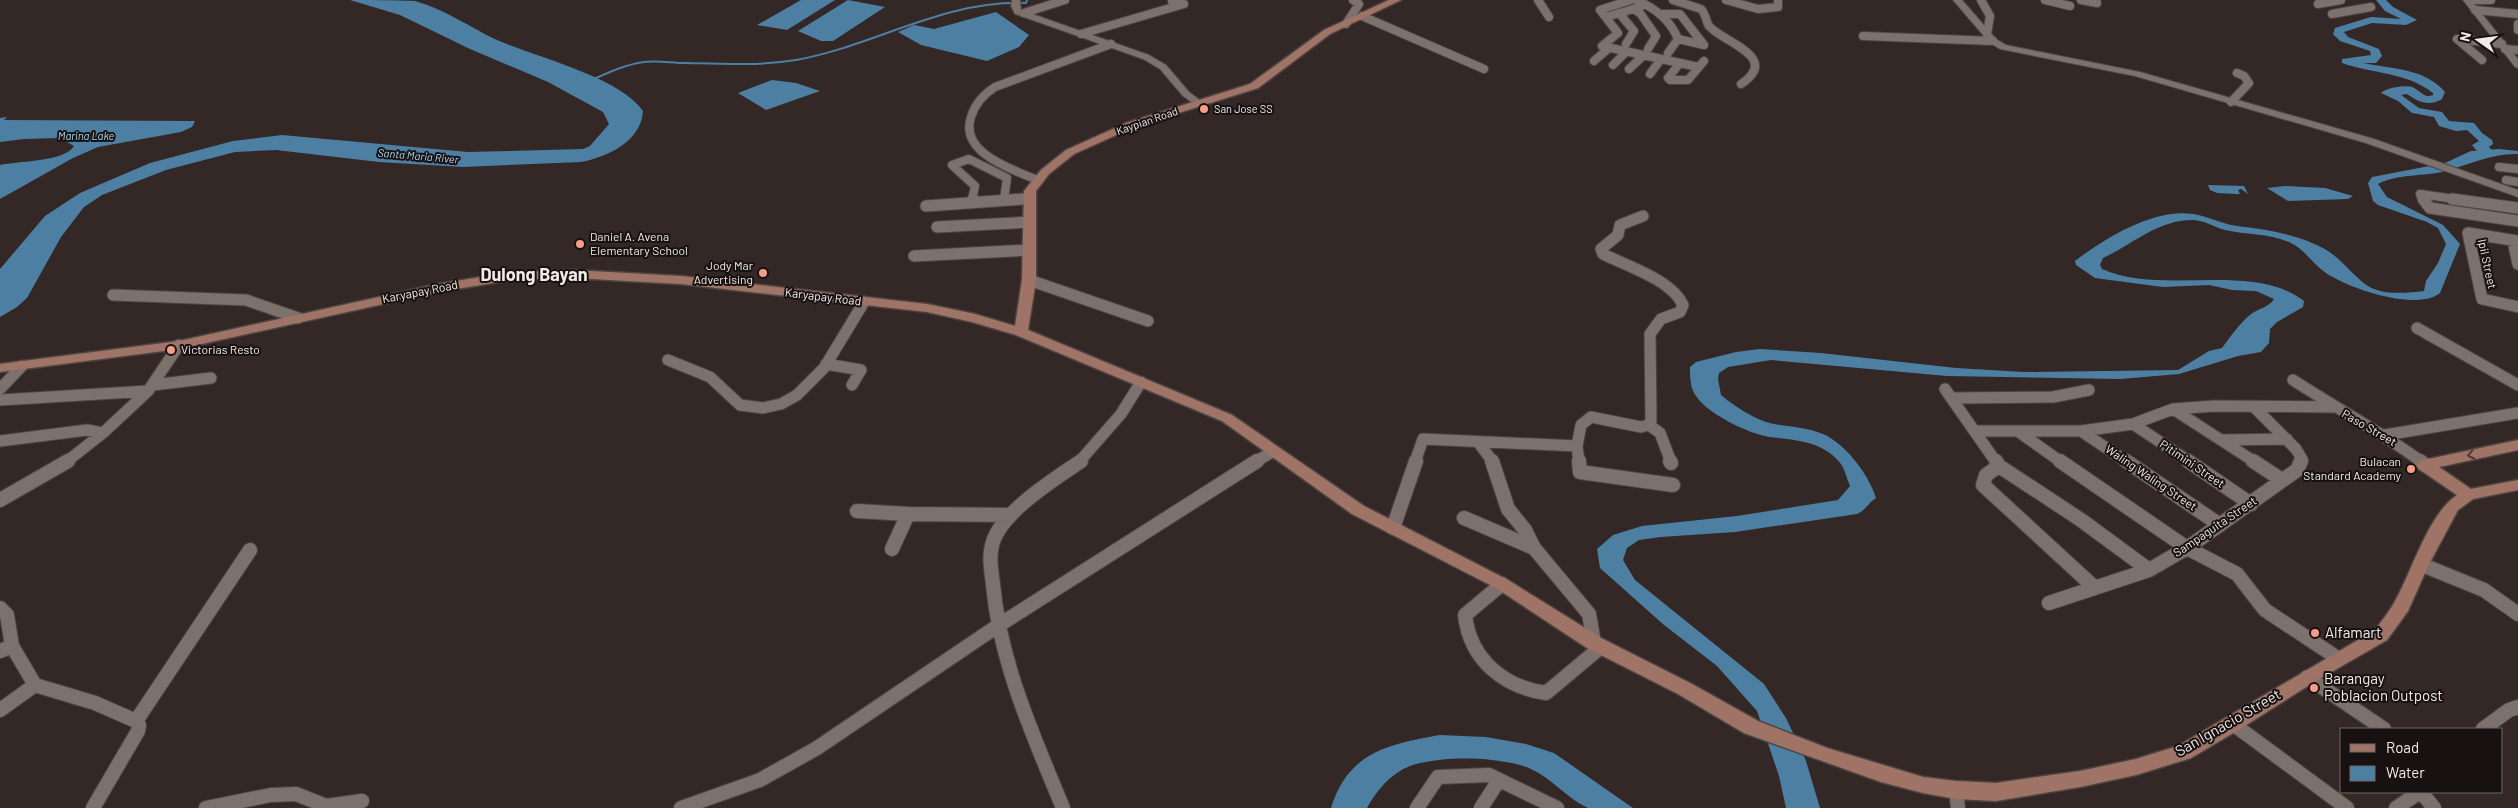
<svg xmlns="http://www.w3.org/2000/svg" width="2518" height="808" font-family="Barlow,sans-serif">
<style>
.water{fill:#4d7fa3}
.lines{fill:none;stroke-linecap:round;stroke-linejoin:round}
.stream{stroke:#4d7fa3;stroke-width:2}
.river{fill:#4d7fa3;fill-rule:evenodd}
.minor-far2-casing{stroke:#4e4542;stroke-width:10}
.minor-far1-casing{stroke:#4e4542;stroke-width:13}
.minor-casing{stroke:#4e4542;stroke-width:16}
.tertiary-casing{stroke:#4e4542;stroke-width:2}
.secondary-casing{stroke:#4e4542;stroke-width:3}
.minor-far2{stroke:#7d716d;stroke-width:8}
.minor-far1{stroke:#7d716d;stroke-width:11}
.minor{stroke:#7d716d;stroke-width:14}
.tertiary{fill:#7d716d;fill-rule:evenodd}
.secondary{fill:#a07367;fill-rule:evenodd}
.oneway{stroke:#4e3933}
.poi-dot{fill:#f49e88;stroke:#171211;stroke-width:2}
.labels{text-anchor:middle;stroke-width:4;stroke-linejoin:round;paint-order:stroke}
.far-poi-label{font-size:11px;fill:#f2ebe8;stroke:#171211;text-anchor:start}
.far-street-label{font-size:11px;fill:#f2ebe8;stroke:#171211}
.far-water-label{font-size:11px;font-style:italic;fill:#acd8f9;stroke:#171211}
.poi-label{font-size:12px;fill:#f2ebe8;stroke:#171211;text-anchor:start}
.street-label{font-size:12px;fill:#f2ebe8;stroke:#171211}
.near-poi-label{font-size:15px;fill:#f2ebe8;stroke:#171211;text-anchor:start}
.near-street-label{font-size:15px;fill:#f2ebe8;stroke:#171211}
.district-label{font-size:18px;font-weight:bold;fill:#f2ebe8;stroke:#171211}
</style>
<rect width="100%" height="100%" fill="#332825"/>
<!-- water -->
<path class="water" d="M 350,0 C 368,0 397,0 415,1 C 445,9 469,27 497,40 C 536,57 620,77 643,111 C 641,142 607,157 581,162 L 463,167 L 379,162 L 276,150 L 235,152 L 166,170 L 102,195 L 84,207 L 61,237 L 27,298 L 17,307 L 0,317 L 0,269 L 45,216 L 80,193 L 150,163 L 233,141 L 282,135 L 468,152 L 583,149 L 590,146 L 609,124 L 603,112 L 548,82 L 470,49 L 400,15 Z
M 801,0 L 835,0 L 787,30 L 757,25 Z
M 848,0 L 885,7 L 833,41 L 821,41 L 798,31 Z
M 996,12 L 1029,35 L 1019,47 L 987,61 L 921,45 L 898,32 L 914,25 L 934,29 Z
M 772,80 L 796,83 L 820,91 L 766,110 L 738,93 Z
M 7,117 L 4,120 L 195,121 L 192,127 L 181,132 L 98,147 L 73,158 L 0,199 L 0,165 C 17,161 65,162 74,146 L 60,138 L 24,139 L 0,142 L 0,118 Z
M 2499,149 L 2518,151 L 2518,154 C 2493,153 2470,164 2446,171 C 2424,177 2399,173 2378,184 L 2387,197 L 2443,225 L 2460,244 L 2440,293 C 2416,312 2348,288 2326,273 C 2313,264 2305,250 2291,243 C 2270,233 2247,235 2225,230 C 2214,227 2204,220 2192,220 C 2158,220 2133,244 2103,258 L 2100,265 L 2102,269 C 2162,296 2253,261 2304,301 L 2303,307 L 2277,322 L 2270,329 L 2269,343 L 2261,352 L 2238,356 L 2179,374 L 2120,379 L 1947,376 L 1771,360 L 1728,367 L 1719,373 L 1718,379 L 1721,395 C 1734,406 1757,421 1774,424 C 1791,427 1807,427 1823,434 C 1846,444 1869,475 1876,498 C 1868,503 1866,510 1857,514 L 1735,532 L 1661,537 L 1639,540 L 1627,548 L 1623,560 L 1635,580 L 1764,684 L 1786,718 L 1806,761 L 1820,808 L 1786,808 L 1779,776 L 1757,711 L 1717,666 L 1664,625 L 1600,568 L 1597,549 L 1613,535 L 1642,526 L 1737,516 L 1838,500 L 1850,486 C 1847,479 1845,470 1841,464 C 1824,441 1794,440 1769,437 C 1747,433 1708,414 1696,396 C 1690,388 1690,377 1690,367 L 1696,362 L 1736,352 L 1760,349 L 1821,353 L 1956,368 L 2024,372 L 2178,370 L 2209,351 L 2222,348 C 2231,336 2239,324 2251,314 C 2259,308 2268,308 2274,299 L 2256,291 L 2232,290 L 2209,285 L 2163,287 L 2095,278 L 2076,265 L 2075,261 C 2105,238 2154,208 2193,214 C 2208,216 2221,224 2237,226 C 2266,229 2302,235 2328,251 C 2342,260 2352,274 2365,284 C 2380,296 2406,293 2424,291 L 2426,281 L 2438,263 L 2446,244 L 2438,228 L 2427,222 L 2378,205 L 2373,201 L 2368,183 L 2372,177 L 2445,163 L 2471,151 Z
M 2208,185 L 2244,186 L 2248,194 L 2241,189 L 2238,190 L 2240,194 L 2237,194 L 2217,193 L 2210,190 Z
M 2285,186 L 2325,188 L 2353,196 L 2348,199 L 2288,201 L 2267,188 Z
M 1440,735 L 1486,737 L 1526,744 L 1554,753 L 1633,808 C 1622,808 1597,808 1588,808 C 1569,800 1550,777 1531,769 C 1501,756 1441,755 1410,766 C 1390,774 1377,790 1367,808 L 1331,808 C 1348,752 1389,744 1440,735 Z"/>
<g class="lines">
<!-- stream -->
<path class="stream" d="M 594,79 C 609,72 627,64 644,62 C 657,60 672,63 686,63 C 722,64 759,66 796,60 C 874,46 943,0 1026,3 L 1027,0"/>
<!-- river -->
<path class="river" d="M 2376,0 L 2386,0 L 2393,7 L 2417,20 L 2406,25 L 2372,23 L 2344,32 L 2348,37 L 2379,49 L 2382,56 L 2376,63 L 2363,63 C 2391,69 2425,68 2445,92 L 2442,99 C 2429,107 2418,102 2407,94 L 2401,95 L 2419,108 L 2442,112 L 2449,121 L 2474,123 L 2482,133 L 2492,140 L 2493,144 L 2489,147 L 2495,153 L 2493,156 C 2485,158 2477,152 2472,145 L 2479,141 L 2467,130 L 2456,131 L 2439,126 L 2434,117 L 2412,113 L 2398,101 L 2381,93 C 2386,88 2405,85 2412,87 C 2420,90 2424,99 2433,95 L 2433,93 C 2407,72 2373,74 2342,63 L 2342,59 L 2371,55 L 2370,51 L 2340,41 L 2333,34 L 2335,28 L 2371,17 L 2401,19 L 2385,11 Z"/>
<defs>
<path id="minor-far2" d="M 1538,0 L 1549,17
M 1631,0 L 1600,10 L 1618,33 L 1602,46 L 1698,67
M 1636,0 C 1655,8 1670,19 1678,39 L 1668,53
M 1673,0 L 1701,9 C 1706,14 1706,22 1709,26 C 1722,42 1782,57 1741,84
M 1726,0 L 1758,9 L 1778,7 L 1778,0
M 1981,0 L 1990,16 L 1987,34
M 2045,0 L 2070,6
M 2081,0 L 2097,3
M 2475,0 L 2491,0
M 2318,4 L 2341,0
M 1633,9 L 1640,13 L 1656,36 L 1648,49
M 2475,10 L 2518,14
M 1024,13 L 1065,0
M 1619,13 L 1634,31 L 1626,44
M 1661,14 L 1680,14 L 1704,45 L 1678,39
M 2332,14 L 2371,7
M 1362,16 L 1484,69
M 1606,17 L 1640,7
M 1346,24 L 1359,4 L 1353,0
M 2518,24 L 2518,30
M 1081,34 L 1184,4 L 1172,1
M 1863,36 L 1993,41
M 2505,49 L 2518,50
M 2482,60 L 2457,39 L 2502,44
M 1594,61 L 1609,48
M 1680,63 L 1668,78 L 1670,80 L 1688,80 L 1704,61
M 1613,65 L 1626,52
M 1629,69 L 1644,55
M 1650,74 L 1661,59
M 2231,102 L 2249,83 L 2244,76 L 2237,73
M 2499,167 L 2518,169
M 1037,180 C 1012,169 959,153 971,117 C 975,104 984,94 995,87 L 1111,44
M 2506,180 L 2518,182
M 2420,194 L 2424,200
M 2420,194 L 2461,200
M 972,200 L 975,186 L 952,165 L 969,159 L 1007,178 L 1004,200
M 1007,200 L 1030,198"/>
<path id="minor-far1" d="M 2423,199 L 2430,208 L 2518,221
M 2452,199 L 2518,208
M 972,202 L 973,199
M 926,206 L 1023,199
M 937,227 L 1030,222
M 2513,241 L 2518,264
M 2518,241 L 2468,233 L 2482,299 L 2518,307
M 914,256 L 1030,250
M 1029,280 L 1148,321
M 113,295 L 246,300 L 298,318
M 2417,328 L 2518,385
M 668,360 L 710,377 L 740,405 L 763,408 L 781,404 L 797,395 L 824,368 L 864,302
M 826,364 L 861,370 L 852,385
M 2293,380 C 2336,408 2381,432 2422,462
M 153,385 L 211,378
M 0,389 L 22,366
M 1945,389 L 1996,462
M 1952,398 L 2053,397 L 2089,390
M 0,400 L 148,391
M 2254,407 L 2296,449 L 2302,459 L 2300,462
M 2173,409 L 2255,462
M 2133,424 L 2190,462
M 1649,425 L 1660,433 L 1671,462
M 1975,431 L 2081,431 L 2133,424 L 2173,409 L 2214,406 L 2334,407
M 2081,431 L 2127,462
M 2019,432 L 2061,462
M 2385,435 L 2518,413
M 2221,440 L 2287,439
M 0,441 L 87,430 L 103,433
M 1478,442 L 1493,462
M 1577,446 L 1579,462
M 66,462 L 103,433 L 148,391 L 179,345
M 1079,462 L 1121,414 L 1141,382
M 1255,462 L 1274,451
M 1415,462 L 1423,439 L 1577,446 L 1581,425 L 1591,417 L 1641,427 L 1649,425 L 1651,420 L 1650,334 L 1661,319 L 1680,312 L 1683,305 C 1672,280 1627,266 1603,254 L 1601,249 L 1618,235 L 1620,225 L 1643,216"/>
<path id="minor" d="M 1492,461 L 1508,509 L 1525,530 L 1534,548 L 1589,614 L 1594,643
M 1579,461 L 1580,472 L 1673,485
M 1670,461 L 1671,463
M 1996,461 L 1999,466 L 2081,520 L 2149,570
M 2060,461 L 2187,548 L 2237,574 L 2265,610 L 2339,659
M 2126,461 L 2220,525
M 2188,461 L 2251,504
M 2253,461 L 2282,480
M 2420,461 L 2425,465
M 1999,466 L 1986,475 L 1983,485 L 2094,587
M 0,500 L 68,461
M 857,511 L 908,514
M 1464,518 L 1534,548
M 1393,528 L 1416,461
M 892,549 L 908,514 L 1011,515
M 2420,564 L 2484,590 L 2518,614
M 1502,584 L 1465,615 C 1470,660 1504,687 1546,693 L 1601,647
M 2049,603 L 2149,570 L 2187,548 L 2297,470 L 2301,461
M 0,608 L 7,615 L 12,646 L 35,685 L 95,703 L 136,721
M 0,651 L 12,646
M 2307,677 L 2384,729
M 0,710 L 35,685
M 136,721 L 250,550
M 2233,724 L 2347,808
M 2483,729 L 2509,710 L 2518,707
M 1956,790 L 1958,808
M 2421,792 L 2434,808
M 93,808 L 138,731 L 139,725 L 136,721
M 206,808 L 271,795 L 296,794 L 326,806 L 362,801
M 681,808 L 760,780 L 817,748 L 999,625 L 1257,461
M 1063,808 C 1033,735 1000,663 993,584 C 991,569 988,554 994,539 C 1005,510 1056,478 1081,461
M 1417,808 L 1438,777 L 1489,775 L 1557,808
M 1481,808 L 1499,780
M 2396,808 L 2420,792"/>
<path id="tertiary" d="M 1012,0 L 1020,0 L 1021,10 L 1149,55 L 1166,65 L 1189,92 L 1205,104 L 1197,106 L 1183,96 L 1160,69 L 1143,59 L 1015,14 L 1011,6 Z
M 1953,0 L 1962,0 L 1996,39 L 2006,45 L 2140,72 L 2374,139 L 2518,190 L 2518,197 L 2366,143 L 2135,76 L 2000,49 L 1990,43 Z
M 2463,0 L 2471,0 L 2518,59 L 2518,68 L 2515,67 Z"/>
<path id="secondary" d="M 1389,0 L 1401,0 L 1330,34 L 1258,88 L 1134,127 L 1074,154 L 1049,174 L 1036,191 L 1036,280 L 1028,330 L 1232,415 L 1364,506 L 1508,580 L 1601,638 L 1692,684 L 1758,721 L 1827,748 L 1923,777 L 1956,781 L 1996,783 L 2080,771 L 2136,759 L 2178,746 L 2375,630 C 2380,623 2386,616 2391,608 C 2411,577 2426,516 2457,495 L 2419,469 L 2417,465 L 2419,461 L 2518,440 L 2518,450 L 2439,467 L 2471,489 L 2518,480 L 2518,490 L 2473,499 L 2458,510 L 2429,564 L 2408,611 L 2387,640 L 2314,682 L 2240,729 L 2191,758 L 2136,775 L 2080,787 L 1996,801 L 1956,799 L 1923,793 L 1881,782 L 1744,733 L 1678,694 L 1587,648 L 1496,588 L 1352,514 L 1222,421 L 1016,335 L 972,322 L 927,312 L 681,284 L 573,278 L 512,280 L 438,292 L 179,349 L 0,372 L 0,364 L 179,341 L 438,284 L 512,272 L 573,270 L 681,276 L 927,304 L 975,314 L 1015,326 L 1022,280 L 1024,191 L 1041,170 L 1066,150 L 1126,123 L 1250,84 L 1324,30 Z"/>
</defs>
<!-- minor-far2 casing -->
<use href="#minor-far2" class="minor-far2-casing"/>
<!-- minor-far1 casing -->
<use href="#minor-far1" class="minor-far1-casing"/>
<!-- minor casing -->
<use href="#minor" class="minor-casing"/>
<!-- tertiary casing -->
<use href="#tertiary" class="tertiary-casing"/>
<!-- secondary casing -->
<use href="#secondary" class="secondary-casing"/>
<!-- minor-far2 -->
<use href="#minor-far2" class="minor-far2"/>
<!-- minor-far1 -->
<use href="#minor-far1" class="minor-far1"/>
<!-- minor -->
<use href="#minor" class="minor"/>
<!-- tertiary -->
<use href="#tertiary" class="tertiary"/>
<!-- secondary -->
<use href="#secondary" class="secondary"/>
</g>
<!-- one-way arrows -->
<defs><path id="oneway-chevron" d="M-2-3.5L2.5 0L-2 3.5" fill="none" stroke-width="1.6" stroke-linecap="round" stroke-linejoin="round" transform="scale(1.25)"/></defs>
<use class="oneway" href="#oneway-chevron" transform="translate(2471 455) rotate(168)"/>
<!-- markers -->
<g class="poi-dot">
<circle cx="1204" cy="109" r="5"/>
<circle cx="580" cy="244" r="5"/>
<circle cx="763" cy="273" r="5"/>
<circle cx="171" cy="350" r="5"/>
<circle cx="2411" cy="469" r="5"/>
<circle cx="2315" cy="633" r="5"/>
<circle cx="2314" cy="688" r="5"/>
</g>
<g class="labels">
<!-- far-poi labels -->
<g class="far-poi-label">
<text x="1214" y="113">San Jose SS</text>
</g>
<!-- far-street labels -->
<g class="far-street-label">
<text transform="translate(1147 121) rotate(-19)" y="4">Kaypian Road</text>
</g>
<!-- far-water labels -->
<g class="far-water-label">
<text x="86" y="140">Marina Lake</text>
<text transform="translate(418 156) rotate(5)" y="4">Santa Maria River</text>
</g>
<!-- poi labels -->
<g class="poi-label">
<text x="590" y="241">Daniel A. Avena<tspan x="590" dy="14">Elementary School</tspan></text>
<text x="753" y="270" text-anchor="end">Jody Mar<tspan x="753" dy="14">Advertising</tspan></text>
<text x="181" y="354">Victorias Resto</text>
<text x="2401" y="466" text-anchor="end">Bulacan<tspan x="2401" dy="14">Standard Academy</tspan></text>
</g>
<!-- street labels -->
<g class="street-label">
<text transform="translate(2487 264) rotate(78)" y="4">Ipil Street</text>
<text transform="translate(420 292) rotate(-11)" y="4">Karyapay Road</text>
<text transform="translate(823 297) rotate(7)" y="4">Karyapay Road</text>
<text transform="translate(2369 428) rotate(30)" y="4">Paso Street</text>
<text transform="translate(2192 464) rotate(34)" y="4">Pitimini Street</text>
<text transform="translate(2151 478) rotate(34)" y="4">Waling Waling Street</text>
<text transform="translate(2215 527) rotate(-34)" y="4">Sampaguita Street</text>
</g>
<!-- near-poi labels -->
<g class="near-poi-label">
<text x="2325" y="638">Alfamart</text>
<text x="2324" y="684">Barangay<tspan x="2324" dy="17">Poblacion Outpost</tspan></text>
</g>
<!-- near-street labels -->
<g class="near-street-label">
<text transform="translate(2228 723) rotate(-30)" y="5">San Ignacio Street</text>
</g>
<!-- district labels -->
<g class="district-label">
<text x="534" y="281">Dulong Bayan</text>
</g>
</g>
<!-- legend -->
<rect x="2340" y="728" width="162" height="65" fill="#171211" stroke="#6f6967"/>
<rect x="2350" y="744" width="25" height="8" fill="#a07367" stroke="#6f6967"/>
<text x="2386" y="753" font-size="15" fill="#f2ebe8">Road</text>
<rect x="2350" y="766" width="25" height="15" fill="#4d7fa3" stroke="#6f6967"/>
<text x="2386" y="778" font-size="15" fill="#f2ebe8">Water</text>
<!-- north arrow -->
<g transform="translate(2478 40) rotate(284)" stroke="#171211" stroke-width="4" paint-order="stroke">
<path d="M0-4L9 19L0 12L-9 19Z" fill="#f2ebe8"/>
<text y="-8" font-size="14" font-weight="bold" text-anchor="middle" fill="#f2ebe8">N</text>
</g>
</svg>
